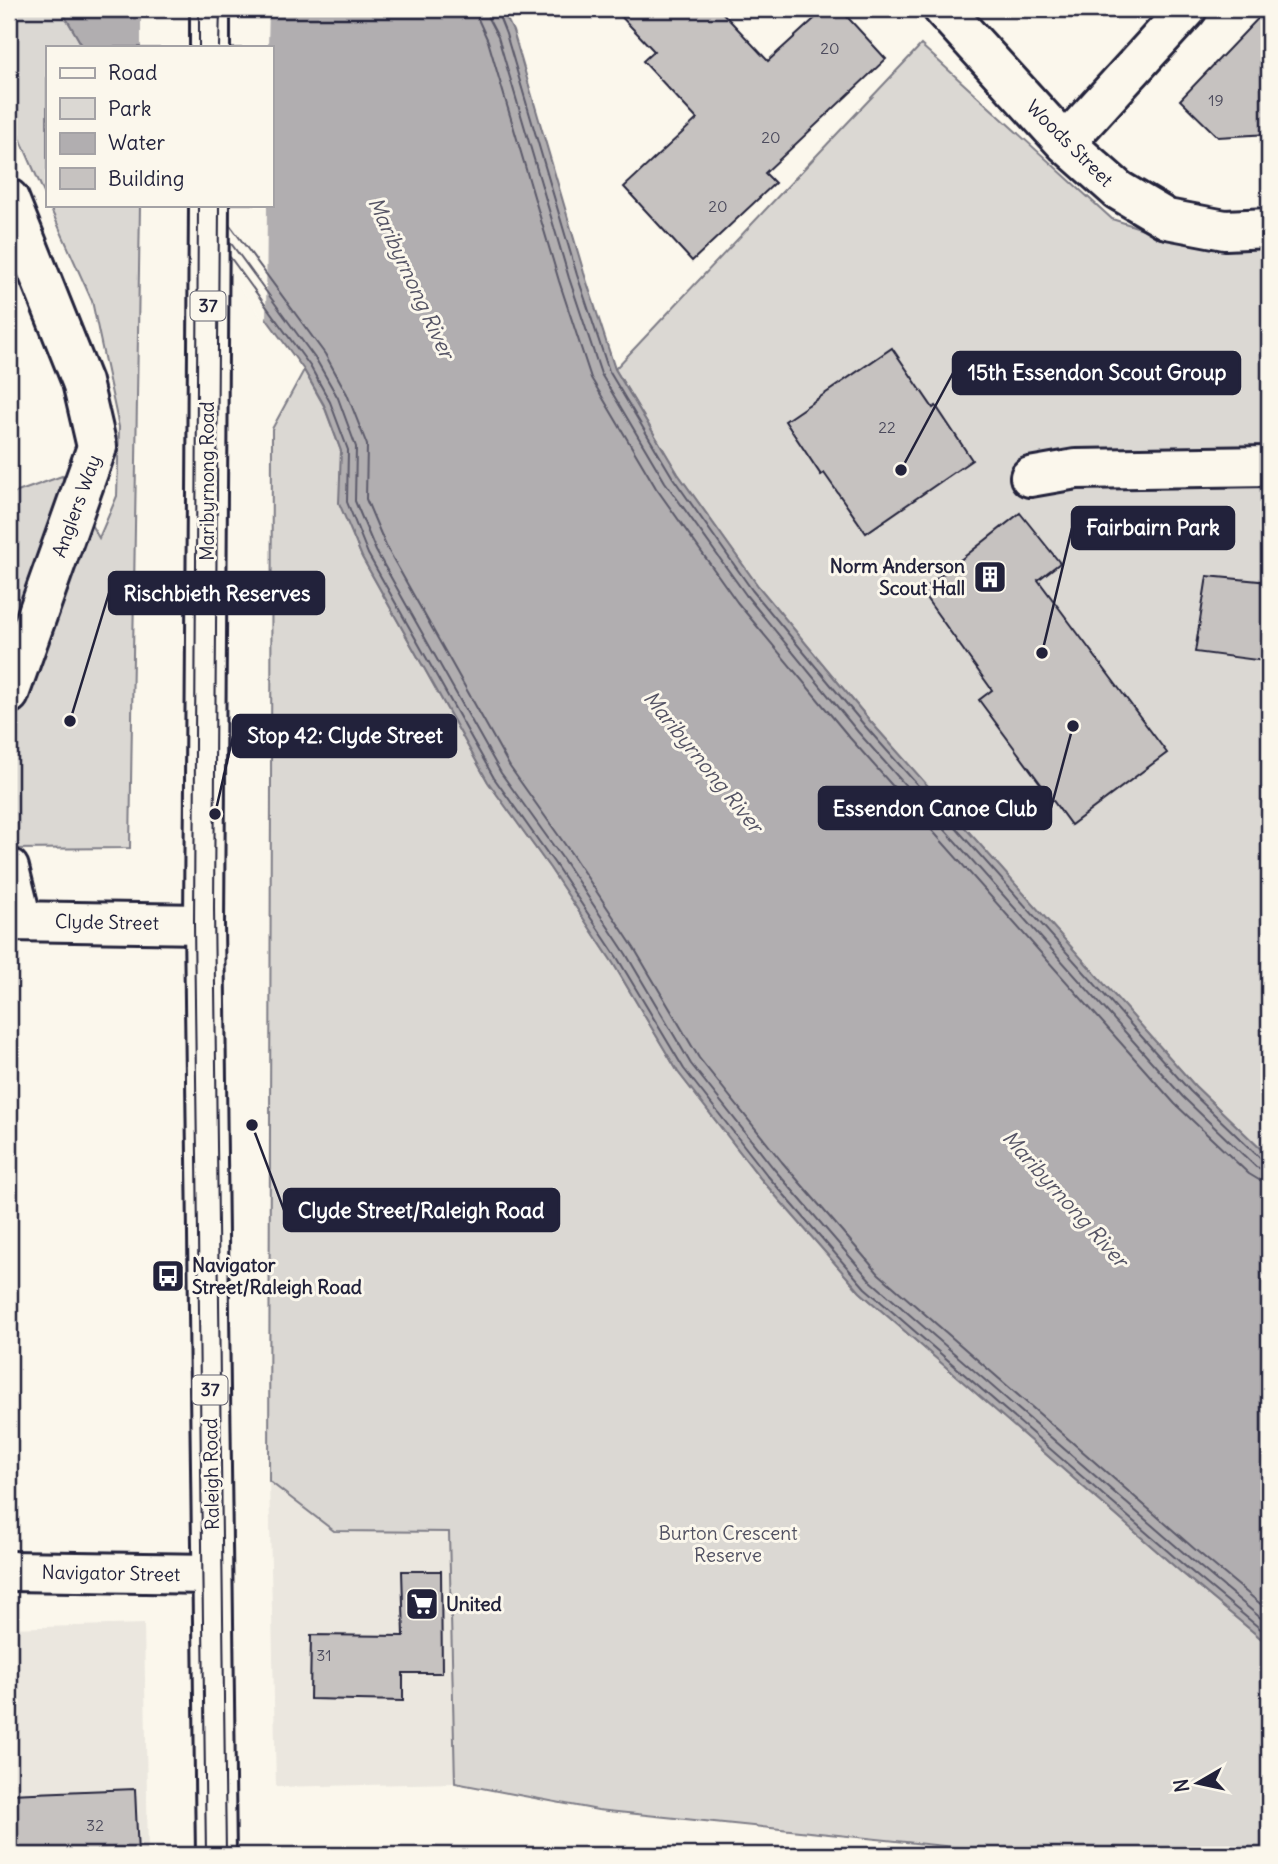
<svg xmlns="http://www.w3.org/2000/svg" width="1278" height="1864" font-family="Delius,sans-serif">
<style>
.built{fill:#ebe7df}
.green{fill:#dbd8d3;stroke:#7e7d87;stroke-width:2}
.water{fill:#b1aeb0;stroke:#787681;stroke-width:2}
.pier{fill:#fbf7ec}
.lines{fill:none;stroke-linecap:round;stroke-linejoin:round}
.shore{stroke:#5b5a6a;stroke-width:2}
.building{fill:#c6c2c0;stroke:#22223b;stroke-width:2}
.minor-casing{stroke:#22223b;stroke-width:44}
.major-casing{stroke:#22223b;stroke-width:44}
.minor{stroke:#fbf7ec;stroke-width:38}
.major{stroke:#fbf7ec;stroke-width:38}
.tram{stroke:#22223b;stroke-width:2}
.labels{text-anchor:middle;stroke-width:6;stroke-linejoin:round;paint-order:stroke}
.number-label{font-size:16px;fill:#4b4a5c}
.shield{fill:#fbf7ec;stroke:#636270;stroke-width:2}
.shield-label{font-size:18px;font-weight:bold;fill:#22223b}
.street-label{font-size:19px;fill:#22223b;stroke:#fbf7ec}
.poi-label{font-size:19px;font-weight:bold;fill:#22223b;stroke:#fbf7ec;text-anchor:start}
.park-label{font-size:19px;fill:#505061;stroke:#fbf7ec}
.water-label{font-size:21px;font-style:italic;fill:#545364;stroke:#fbf7ec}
.leader{fill:none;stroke:#22223b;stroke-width:2.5}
.callout-dot{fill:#22223b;stroke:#fbf7ec;stroke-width:2.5}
.callout{fill:#22223b;stroke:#22223b;stroke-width:2.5}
.callout-label{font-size:21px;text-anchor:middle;font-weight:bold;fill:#fff}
</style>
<rect width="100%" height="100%" fill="#fbf7ec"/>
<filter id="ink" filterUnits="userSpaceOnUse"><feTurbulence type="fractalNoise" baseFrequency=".0143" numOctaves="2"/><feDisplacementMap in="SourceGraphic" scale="14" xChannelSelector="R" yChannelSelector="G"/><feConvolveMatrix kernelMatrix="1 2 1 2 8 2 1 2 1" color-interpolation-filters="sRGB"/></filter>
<g filter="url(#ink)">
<!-- built -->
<path class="built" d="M 269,1481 L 334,1531 L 449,1532 L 455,1783 L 276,1787 Z
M 144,1624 L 148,1855 L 9,1855 L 9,1628 Z"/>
<!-- green -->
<path class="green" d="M 9,9 L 61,9 L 83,47 L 47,47 L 47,200 L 9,113 Z
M 921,45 L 1112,219 L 1162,235 L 1269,236 L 1269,1157 L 1195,1086 L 870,721 L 758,586 L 678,474 L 615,369 Z
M 49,205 L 140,205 L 130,848 L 9,849 L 9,495 L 62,476 L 99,538 L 117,496 L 119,427 L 92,301 Z
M 304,370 L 324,406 L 341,451 L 340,503 L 362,557 L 488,782 L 550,868 L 613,963 L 678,1072 L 761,1179 L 860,1292 L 1181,1572 L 1269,1645 L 1269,1855 L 1031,1855 L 598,1810 L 455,1783 L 449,1532 L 334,1531 L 269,1481 L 272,429 Z"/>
<!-- water -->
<path class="water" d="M 61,9 L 502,9 L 513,31 L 584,273 L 615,369 L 678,474 L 758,586 L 870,721 L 1195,1086 L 1269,1157 L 1269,1645 L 1181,1572 L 860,1292 L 761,1179 L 678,1072 L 613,963 L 550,868 L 488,782 L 362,557 L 339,503 L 341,451 L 324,405 L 304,370 L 183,205 L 271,205 L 271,47 L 83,47 Z"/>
<!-- pier -->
<path class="pier" d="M 141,9 L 269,9 L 268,47 L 141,47 Z
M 179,205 L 267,205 L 266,324 L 180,207 Z"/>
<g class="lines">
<!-- shore -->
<path class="shore" d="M 477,9 L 478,19 L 488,41 L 559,281 L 591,378 L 656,488 L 737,602 L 850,738 L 1175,1104 L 1249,1174 L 1259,1180 L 1269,1181
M 487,9 L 488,18 L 498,37 L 569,278 L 601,374 L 665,482 L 746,595 L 858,732 L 1183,1097 L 1256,1167 L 1269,1171
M 496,9 L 506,34 L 577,275 L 609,371 L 673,478 L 752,590 L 865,726 L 1190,1091 L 1262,1160 L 1269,1162
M 230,225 L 325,354 L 347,394 L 367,445 L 366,499 L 386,546 L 510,767 L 571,853 L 634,948 L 699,1058 L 782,1162 L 879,1274 L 1198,1552 L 1269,1611
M 230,242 L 317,361 L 338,398 L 356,447 L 355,501 L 376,551 L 501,773 L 563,859 L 626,954 L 691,1064 L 774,1169 L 871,1281 L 1192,1560 L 1269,1625
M 230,257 L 310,366 L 330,402 L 348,450 L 347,502 L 368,554 L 494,778 L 555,864 L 618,959 L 684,1069 L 767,1175 L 865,1288 L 1186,1567 L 1269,1636"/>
</g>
<!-- building -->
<path class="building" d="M 614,9 L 719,9 L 768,61 L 825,9 L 840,9 L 886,59 L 765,173 L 775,183 L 692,261 L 624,187 L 697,119 L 643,61 L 654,51 Z
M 1267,9 L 1269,9 L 1269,134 L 1218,137 L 1180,100 Z
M 892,348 L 933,408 L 936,406 L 972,460 L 866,533 L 824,473 L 821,475 L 785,421 Z
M 1020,513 L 1060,563 L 1038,580 L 1167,753 L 1071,825 L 979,700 L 992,690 L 921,591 Z
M 1207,576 L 1269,582 L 1269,629 L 1264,661 L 1195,652 Z
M 402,1571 L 441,1571 L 442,1673 L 403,1673 L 403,1701 L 310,1699 L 311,1635 L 404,1636 Z
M 135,1789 L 138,1855 L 9,1855 L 9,1794 Z"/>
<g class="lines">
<defs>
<path id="minor" d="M 943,9 L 1065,143 L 1118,190 L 1167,219 L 1225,230 L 1269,228
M 1065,143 L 1187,9
M 9,199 L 82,382 L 97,447 L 9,694
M 1030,477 L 1076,469 L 1269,466
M 9,868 L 22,921
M 9,921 L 204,924
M 9,1571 L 212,1574"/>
<path id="major" d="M 210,47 L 210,9
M 209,205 L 204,924 L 216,1855"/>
</defs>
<!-- minor casing -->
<use href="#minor" class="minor-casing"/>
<!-- major casing -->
<use href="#major" class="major-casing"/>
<!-- minor -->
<use href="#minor" class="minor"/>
<!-- major -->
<use href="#major" class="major"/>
<!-- tram -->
<path class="tram" d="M 199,47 L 199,9
M 219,47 L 220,9
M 198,205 L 194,924 L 206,1855
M 219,205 L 214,908 L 226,1855"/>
</g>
</g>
<!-- icons -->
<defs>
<symbol id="building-square" viewBox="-11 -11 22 22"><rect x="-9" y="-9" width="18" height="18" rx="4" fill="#22223b" stroke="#fbf7ec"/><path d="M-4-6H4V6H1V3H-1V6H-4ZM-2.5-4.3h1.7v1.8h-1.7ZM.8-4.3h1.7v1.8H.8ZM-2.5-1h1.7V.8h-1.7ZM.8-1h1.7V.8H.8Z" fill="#fff"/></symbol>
<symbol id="bus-square" viewBox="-11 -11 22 22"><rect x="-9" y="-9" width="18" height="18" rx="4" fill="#22223b" stroke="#fbf7ec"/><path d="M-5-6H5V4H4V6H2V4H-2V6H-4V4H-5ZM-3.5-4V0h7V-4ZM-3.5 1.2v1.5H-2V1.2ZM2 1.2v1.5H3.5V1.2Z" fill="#fff"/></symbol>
<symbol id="supermarket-square" viewBox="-11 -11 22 22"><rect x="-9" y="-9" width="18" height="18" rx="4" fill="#22223b" stroke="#fbf7ec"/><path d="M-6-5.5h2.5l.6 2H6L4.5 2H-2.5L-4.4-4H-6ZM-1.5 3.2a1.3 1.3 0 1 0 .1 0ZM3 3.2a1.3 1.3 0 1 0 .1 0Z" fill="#fff"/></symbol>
</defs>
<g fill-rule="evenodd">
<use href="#building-square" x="971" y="558" width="38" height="38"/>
<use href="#bus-square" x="149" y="1257" width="38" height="38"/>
<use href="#supermarket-square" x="403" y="1585" width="38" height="38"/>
</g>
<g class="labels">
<!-- number labels -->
<g class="number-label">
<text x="830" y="54">20</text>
<text x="1216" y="106">19</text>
<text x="771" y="143">20</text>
<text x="718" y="212">20</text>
<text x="887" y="433">22</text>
<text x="324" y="1661">31</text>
<text x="95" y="1831">32</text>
</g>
<!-- shield labels -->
<g class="shield">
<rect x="190.5" y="291.5" width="35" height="29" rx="5"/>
<rect x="192.5" y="1375.5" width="35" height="29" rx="5"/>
</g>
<g class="shield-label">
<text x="208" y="312">37</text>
<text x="210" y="1396">37</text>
</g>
<!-- street labels -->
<g class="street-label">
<text transform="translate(1070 143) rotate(45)" y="7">Woods Street</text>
<text transform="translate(207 481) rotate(-90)" y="7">Maribyrnong Road</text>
<text transform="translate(76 506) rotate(-70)" y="7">Anglers Way</text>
<text transform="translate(107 922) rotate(1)" y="7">Clyde Street</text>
<text transform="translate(211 1474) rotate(-91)" y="7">Raleigh Road</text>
<text transform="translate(111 1573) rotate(1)" y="7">Navigator Street</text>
</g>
<!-- poi labels -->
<g class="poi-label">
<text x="965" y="573" text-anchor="end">Norm Anderson<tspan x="965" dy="22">Scout Hall</tspan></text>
<text x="192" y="1272">Navigator<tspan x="192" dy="22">Street/Raleigh Road</tspan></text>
<text x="446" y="1611">United</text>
</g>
<!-- park labels -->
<g class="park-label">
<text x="728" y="1540">Burton Crescent<tspan x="728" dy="22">Reserve</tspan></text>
</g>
<!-- water labels -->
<g class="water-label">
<text transform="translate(411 278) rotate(65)" y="7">Maribyrnong River</text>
<text transform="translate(703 762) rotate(51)" y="7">Maribyrnong River</text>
<text transform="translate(1065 1199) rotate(48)" y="7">Maribyrnong River</text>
</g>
</g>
<!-- callouts -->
<path class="leader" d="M901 470L953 373M1042 653L1072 528M70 721L109 593M215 814L233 736M1073 726L1051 808M252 1125L284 1210"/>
<g class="callout-dot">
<circle cx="901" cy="470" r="7"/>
<circle cx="1042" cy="653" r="7"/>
<circle cx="70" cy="721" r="7"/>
<circle cx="215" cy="814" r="7"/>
<circle cx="1073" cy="726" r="7"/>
<circle cx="252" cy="1125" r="7"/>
</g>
<g class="callout">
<rect x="953" y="352" width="287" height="42" rx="7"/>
<rect x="1072" y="507" width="162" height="42" rx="7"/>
<rect x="109" y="572" width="215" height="42" rx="7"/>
<rect x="233" y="715" width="223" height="42" rx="7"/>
<rect x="819" y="787" width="232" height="42" rx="7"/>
<rect x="284" y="1189" width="275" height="42" rx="7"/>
</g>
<g class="callout-label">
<text x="1097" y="380">15th Essendon Scout Group</text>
<text x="1153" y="535">Fairbairn Park</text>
<text x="217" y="601">Rischbieth Reserves</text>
<text x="345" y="743">Stop 42: Clyde Street</text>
<text x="935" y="816">Essendon Canoe Club</text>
<text x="421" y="1218">Clyde Street/Raleigh Road</text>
</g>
<!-- margin -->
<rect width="1278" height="1864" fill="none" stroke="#fbf7ec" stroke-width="35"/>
<rect x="18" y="18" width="1243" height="1829" fill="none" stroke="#22223b" stroke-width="2.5" filter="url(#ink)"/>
<!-- legend -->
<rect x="46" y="46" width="228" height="161" fill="#fbf7ec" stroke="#a4a2a5" stroke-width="2"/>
<rect x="60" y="68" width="35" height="10" fill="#fbf7ec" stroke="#a4a2a5" stroke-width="2"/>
<text x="108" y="80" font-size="21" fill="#22223b">Road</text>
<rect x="60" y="98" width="35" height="21" fill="#dbd8d3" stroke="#a4a2a5" stroke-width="2"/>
<text x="108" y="116" font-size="21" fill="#22223b">Park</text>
<rect x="60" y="133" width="35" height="21" fill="#b1aeb0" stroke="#a4a2a5" stroke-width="2"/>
<text x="108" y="150" font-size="21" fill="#22223b">Water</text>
<rect x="60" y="168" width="35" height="21" fill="#c6c2c0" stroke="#a4a2a5" stroke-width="2"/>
<text x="108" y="186" font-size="21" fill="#22223b">Building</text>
<!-- north arrow -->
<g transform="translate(1198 1783) rotate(261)" stroke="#fbf7ec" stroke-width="5" paint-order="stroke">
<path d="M0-5L12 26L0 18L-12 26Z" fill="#22223b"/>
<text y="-10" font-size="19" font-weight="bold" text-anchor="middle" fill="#22223b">N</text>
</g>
</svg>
